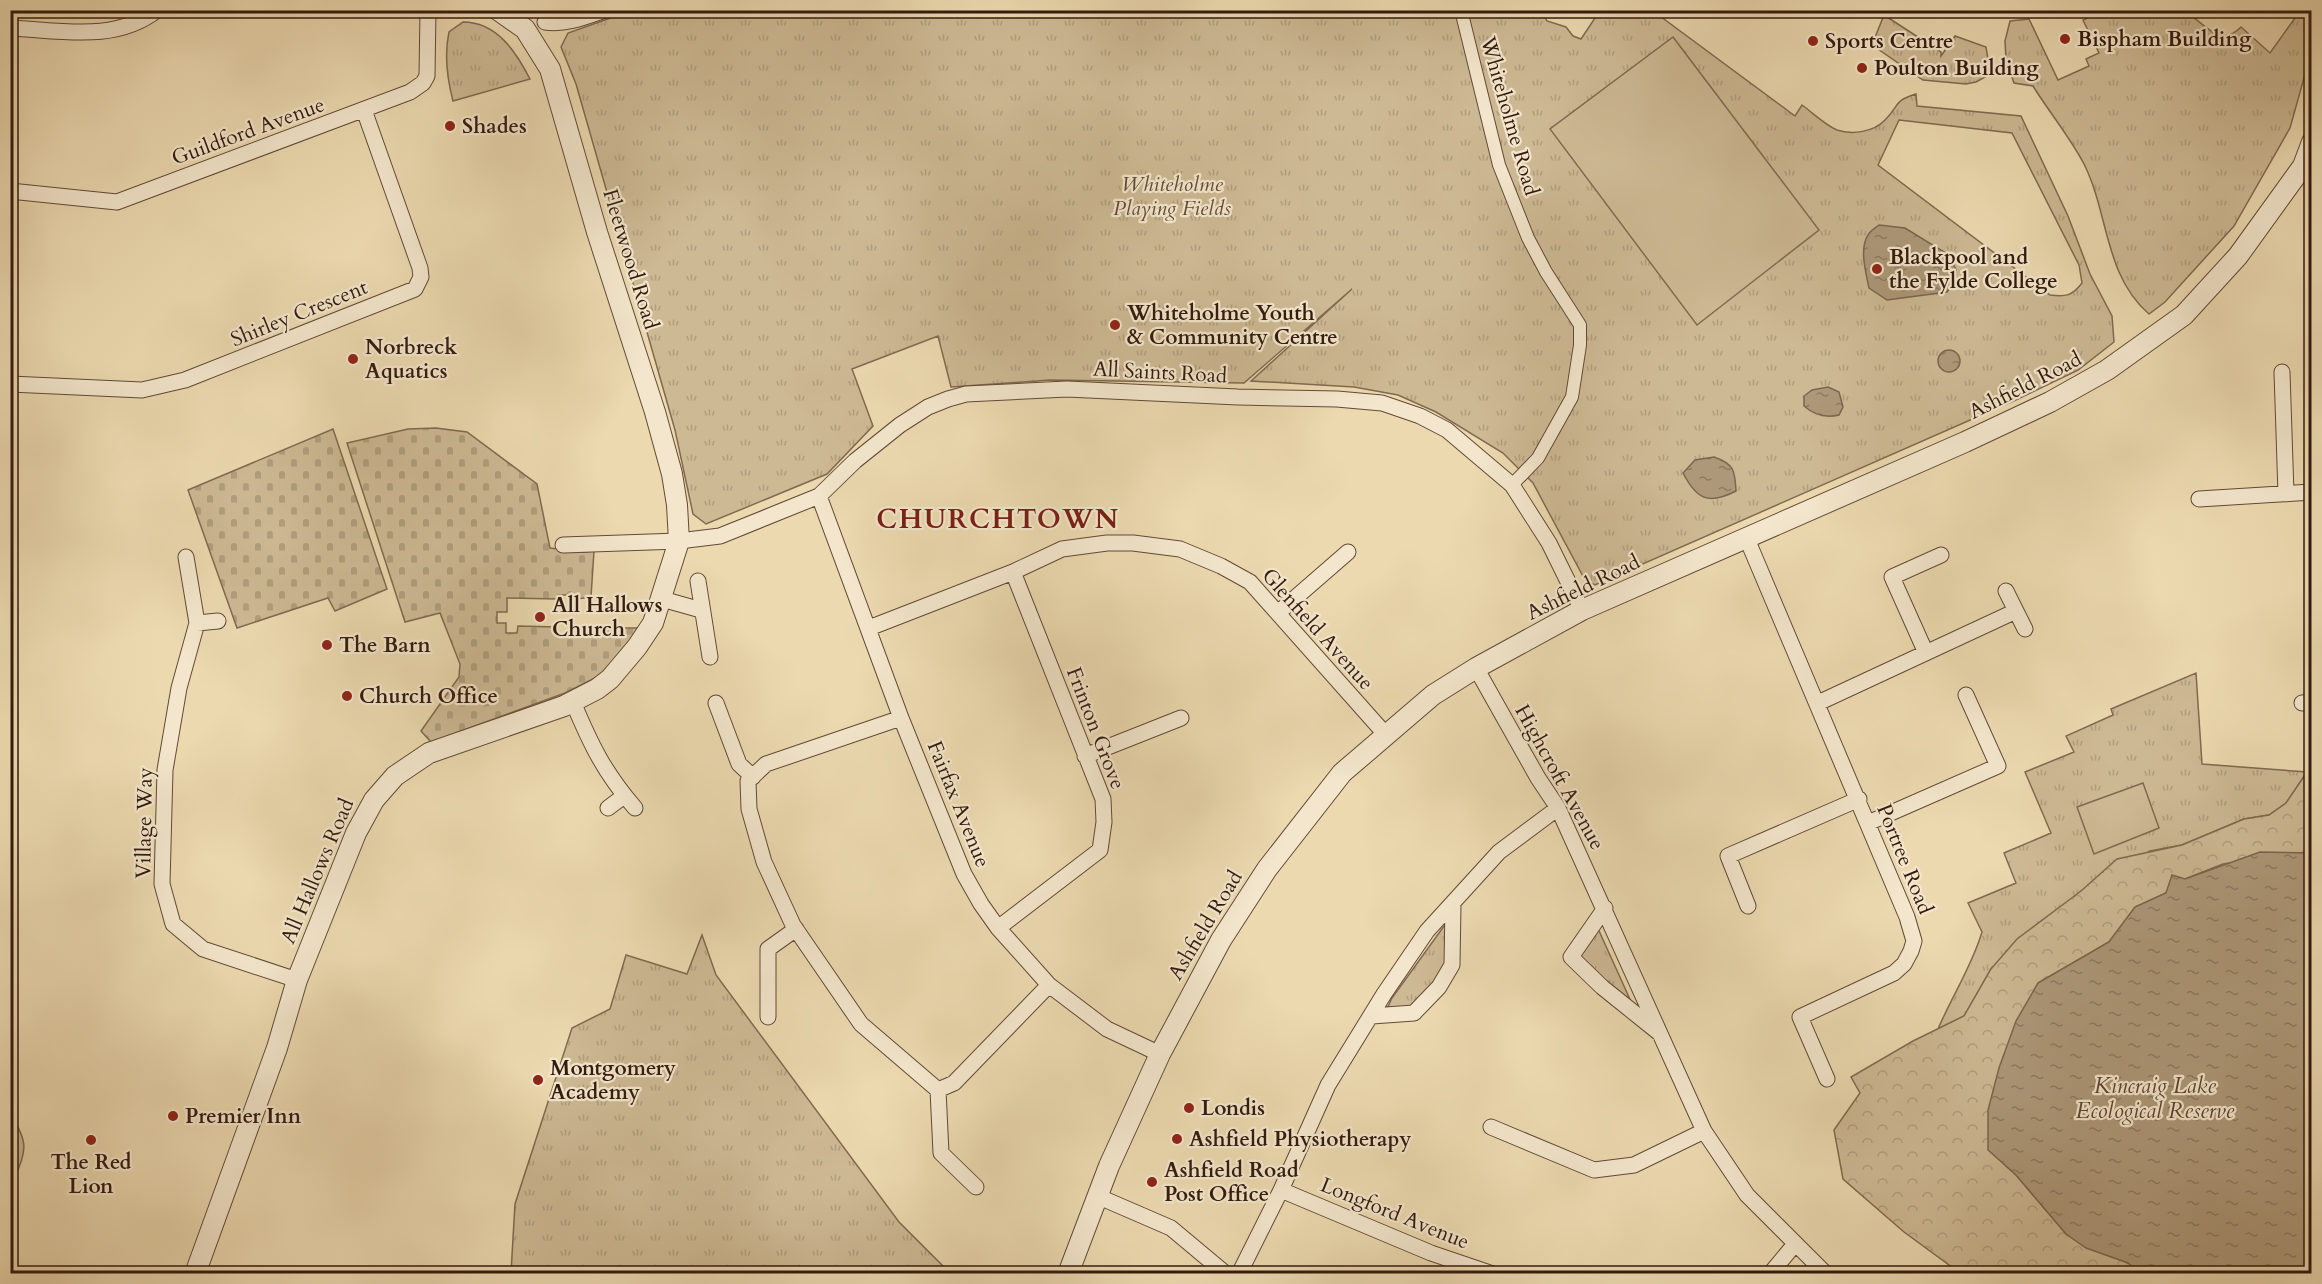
<svg xmlns="http://www.w3.org/2000/svg" width="2322" height="1284" font-family="Cardo,serif">
<style>
.grass{fill:url(#grass-tufts);stroke:#806a51;stroke-width:1.5;fill-rule:evenodd}
.forest{fill:url(#forest-crowns);stroke:#806a51;stroke-width:1.5}
.cemetery{fill:url(#cemetery-stones);stroke:#806a51;stroke-width:1.5}
.garden{fill:#cdb994;stroke:#806a51;stroke-width:1.5}
.water{fill:url(#water-ripples);stroke:#7c664e;stroke-width:1.5}
.lines{fill:none;stroke-linecap:round;stroke-linejoin:round}
.pedestrian-casing{stroke:#614a36;stroke-width:14}
.minor-casing{stroke:#614a36;stroke-width:17}
.tertiary-casing{stroke:#614a36;stroke-width:22}
.pedestrian{stroke:#f3e6cc;stroke-width:12}
.minor{stroke:#f3e6cc;stroke-width:15}
.tertiary{stroke:#f3e6cc;stroke-width:20}
.poi-dot{fill:#8f2418;stroke:#f3e6cc;stroke-width:2}
.labels{text-anchor:middle;stroke-width:4.5;stroke-linejoin:round;paint-order:stroke}
.poi-label{font-size:21px;font-weight:bold;fill:#331a0e;stroke:#f3e6cc;text-anchor:start}
.street-label{font-size:21px;fill:#331a0e;stroke:#f3e6cc}
.park-label{font-size:21px;font-style:italic;fill:#614a36;stroke:#f3e6cc}
.water-label{font-size:22px;font-style:italic;fill:#5e4633;stroke:#f3e6cc}
.district-label{font-size:27px;font-weight:bold;letter-spacing:1.5px;fill:#7a1f14;stroke:#f3e6cc}
</style>
<defs>
<pattern id="grass-tufts" width="24" height="20" patternUnits="userSpaceOnUse" patternTransform="scale(1.5)"><rect width="24" height="20" fill="#cdb994"/><path d="M3 7l-1-3M5 7V3M7 7l1-3M15 17l-1-3M17 17v-4M19 17l1-3" fill="none" stroke="#b09e7e"/></pattern>
<pattern id="forest-crowns" width="20" height="18" patternUnits="userSpaceOnUse" patternTransform="scale(1.5)"><rect width="20" height="18" fill="#cdb994"/><path d="M2 6a3 3 0 1 1 6 0M12 15a3 3 0 1 1 6 0" fill="none" stroke="#b09e7e"/></pattern>
<pattern id="cemetery-stones" width="16" height="16" patternUnits="userSpaceOnUse" patternTransform="scale(1.5)"><rect width="16" height="16" fill="#cdb994"/><path d="M2 7V4a2 2 0 0 1 4 0v3zM10 15v-3a2 2 0 0 1 4 0v3z" fill="#b09e7e"/></pattern>
<pattern id="water-ripples" width="26" height="14" patternUnits="userSpaceOnUse" patternTransform="scale(1.5)"><rect width="26" height="14" fill="#ad9879"/><path d="M2 4q2-2 4 0t4 0M15 11q2-2 4 0t4 0" fill="none" stroke="#8d7b62"/></pattern>
</defs>
<rect width="100%" height="100%" fill="#ecd9b0"/>
<filter id="stains"><feTurbulence type="fractalNoise" baseFrequency=".00333" numOctaves="4"/><feColorMatrix values="0 0 0 0 .2 0 0 0 0 .09 0 0 0 0 .02 0 0 0 .5 -.17"/></filter>
<radialGradient id="worn" r=".72"><stop offset=".6" stop-color="#630" stop-opacity="0"/><stop offset="1" stop-color="#630" stop-opacity=".3"/></radialGradient>
<!-- grass -->
<path class="grass" d="M 633,10 L 1541,10 L 1547,21 L 1566,27 L 1573,36 L 1581,39 L 1599,12 L 1604,11 L 1653,11 L 1795,116 L 1802,105 C 1813,113 1825,125 1837,130 C 1852,135 1874,132 1885,120 C 1900,105 1893,101 1916,94 L 1917,106 L 2021,116 L 2068,216 L 2090,274 L 2112,316 L 2114,342 L 2078,370 L 2018,399 L 1595,585 L 1585,580 L 1533,483 L 1503,453 L 1436,412 L 1398,395 L 1354,387 L 1251,381 L 1352,289 L 1244,383 L 1050,380 L 951,387 L 938,336 L 852,369 L 873,426 L 827,474 L 706,524 L 693,514 L 675,430 L 576,84 L 561,47 L 568,33 ZM 1899,120 L 2012,133 L 2079,265 L 2082,283 C 2072,296 2066,297 2050,295 L 1878,165 Z
M 2103,11 C 2126,10 2158,7 2179,10 C 2201,14 2216,53 2241,27 L 2270,53 L 2300,11 L 2311,11 L 2311,53 L 2290,128 L 2234,226 L 2165,302 L 2149,314 C 2104,275 2109,214 2084,164 C 2070,137 2049,112 2033,86 L 2014,83 L 2006,59 L 2005,41 L 2010,21 L 2029,19 L 2058,80 L 2089,66 L 2086,59 L 2099,53 L 2083,20 Z
M 1884,15 L 1941,52 L 1941,56 L 1955,36 L 1986,47 L 1989,65 L 1987,76 L 1976,82 L 1966,84 L 1923,80 L 1872,45 Z
M 463,22 C 497,22 516,52 530,79 L 453,101 C 447,78 444,55 449,32 Z
M 2196,673 L 2202,764 L 2307,772 L 2286,803 L 2269,815 L 2244,819 L 2182,845 L 2150,851 L 2081,891 L 1991,969 L 1964,1016 L 1938,1029 C 1952,996 1972,966 1982,932 L 1968,903 L 2016,883 L 2004,853 L 2051,833 L 2025,772 L 2074,752 L 2066,736 L 2113,715 L 2111,709 Z
M 1452,915 L 1452,965 L 1414,1013 L 1384,1015 L 1392,998 Z
M 1595,922 L 1638,1017 L 1571,957 Z
M 702,935 L 716,975 L 899,1222 L 950,1273 L 511,1273 L 515,1204 L 572,1028 L 610,1009 L 626,955 L 687,974 Z
M 10,1113 C 29,1145 27,1148 13,1182 L 10,1182 Z"/>
<!-- forest -->
<path class="forest" d="M 2307,772 L 2311,772 L 2311,853 L 2306,852 L 2223,864 L 2185,879 L 2166,893 L 2135,907 L 2109,942 L 2038,983 L 1989,1150 L 2016,1175 L 2066,1234 L 2128,1263 L 2140,1273 L 1960,1273 L 1904,1232 L 1843,1179 L 1834,1130 L 1860,1093 L 1851,1077 L 1913,1041 L 1964,1016 L 1991,969 L 2017,939 L 2081,891 L 2117,859 L 2182,845 L 2244,819 L 2269,815 L 2286,803 Z"/>
<!-- cemetery -->
<path class="cemetery" d="M 436,428 L 467,432 L 537,484 L 550,548 L 582,552 L 594,551 L 591,597 L 577,599 L 576,595 L 558,595 L 558,599 L 507,598 L 507,612 L 497,612 L 497,623 L 506,623 L 506,633 L 517,633 L 518,626 L 557,627 L 558,636 L 575,636 L 575,628 L 643,628 L 599,676 L 565,693 L 431,742 L 421,731 L 459,677 L 460,664 L 440,613 L 405,622 L 347,443 L 408,429 Z
M 333,429 L 387,589 L 335,611 L 328,598 L 237,628 L 188,490 Z"/>
<!-- garden -->
<path class="garden" d="M 1673,37 L 1819,230 L 1697,325 L 1550,129 Z
M 2143,783 L 2159,828 L 2094,854 L 2077,807 Z"/>
<!-- water -->
<path class="water" d="M 1879,225 L 1905,228 L 1949,255 L 1956,270 L 1955,282 L 1947,292 L 1887,300 L 1869,288 C 1866,273 1859,249 1868,235 C 1870,231 1875,228 1879,225 Z
M1938 361a11 11 0 1 1 22 0a11 11 0 1 1-22 0Z
M 1828,387 L 1839,392 L 1843,407 L 1839,415 C 1826,418 1814,415 1804,406 L 1804,396 L 1812,390 Z
M 1714,457 C 1734,464 1735,470 1736,491 C 1709,505 1697,500 1683,473 L 1695,460 Z
M 2260,852 L 2311,853 L 2311,1273 L 2140,1273 L 2128,1263 L 2086,1248 L 2066,1234 L 2016,1175 L 1988,1150 L 1988,1110 L 1999,1068 L 2016,1021 L 2038,983 L 2109,942 L 2135,907 L 2166,893 L 2172,875 L 2185,879 Z"/>
<g class="lines">
<defs>
<path id="pedestrian" d="M 1461,10 L 1499,165 L 1528,238 L 1546,272 L 1580,325 L 1580,345 L 1572,397 L 1538,458 L 1512,485"/>
<path id="minor" d="M 545,22 C 566,25 585,17 605,10
M 10,28 C 60,30 115,43 157,10
M 10,191 L 117,202 L 410,92 L 423,83 L 427,76 L 428,10
M 2282,372 L 2286,494
M 10,384 L 142,390 L 185,380 L 415,289 L 421,277 L 420,268 L 364,110
M 819,496 L 901,718 L 964,874 L 981,904 L 998,928 L 1049,985 L 1107,1029 L 1160,1054
M 2199,499 L 2312,492
M 1747,539 L 1907,917 L 1914,941 L 1911,951 L 1904,964 L 1894,973 L 1800,1017 L 1827,1079
M 563,545 L 679,541 L 720,536 L 819,496 L 855,461 L 900,425 L 928,407 L 948,399 L 966,394 L 1067,389 L 1238,397 L 1337,399 L 1382,403 L 1420,416 L 1447,430 L 1512,485 L 1549,543 L 1582,610
M 186,557 L 197,623 L 179,688 L 165,770 L 162,884 L 173,924 L 203,949 L 297,980
M 698,581 L 710,657
M 2006,591 L 2025,629
M 662,599 L 701,610
M 1279,612 L 1348,552
M 197,623 L 218,621
M 869,628 L 1013,572 L 1062,549 L 1107,543 L 1133,543 L 1180,549 L 1221,566 L 1250,582 L 1386,735
M 1926,653 L 1892,577 L 1941,555
M 1476,668 L 1538,778 L 1558,808 L 1704,1131 L 1747,1195 L 1826,1274
M 573,702 C 591,745 604,772 635,808
M 716,703 L 739,764 L 753,777
M 1818,703 L 2016,611
M 2302,703 L 2312,702
M 901,718 L 766,764 L 748,781 L 749,809 L 764,862 L 793,925 L 861,1024 L 938,1090 L 954,1083 L 1049,985
M 1085,756 L 1181,718
M 608,808 L 624,796
M 1868,823 L 1998,766 L 1966,695
M 1748,906 L 1728,856 L 1859,799
M 1605,908 L 1571,957 L 1602,987 L 1658,1032
M 998,928 L 1100,850 L 1104,822 L 1103,799 L 1013,572
M 1372,1016 L 1414,1013 L 1439,987 L 1452,965 L 1453,904
M 768,1017 L 768,949 L 796,929
M 938,1090 L 941,1153 L 976,1187
M 1491,1127 L 1594,1170 L 1634,1165 L 1704,1131
M 1281,1190 L 1431,1253 L 1493,1274
M 1097,1196 L 1171,1228 L 1226,1274
M 1239,1274 L 1281,1190 L 1328,1085 L 1384,994 L 1427,931 L 1499,852 L 1558,808
M 1770,1274 L 1795,1244"/>
<path id="tertiary" d="M 195,1274 L 277,1048 L 297,980 L 356,833 L 374,800 L 395,776 L 429,753 L 564,706 L 597,689 L 610,679 L 637,647 L 653,623 L 679,541 L 677,505 L 672,474 L 655,412 L 597,232 L 550,69 L 525,29 L 498,10
M 1068,1274 L 1109,1166 L 1160,1054 L 1221,940 L 1267,869 L 1342,773 L 1433,695 L 1476,668 L 1582,610 L 1965,442 L 2050,402 L 2107,370 L 2184,315 L 2238,256 L 2303,166 L 2312,142"/>
</defs>
<!-- pedestrian casing -->
<use href="#pedestrian" class="pedestrian-casing"/>
<!-- minor casing -->
<use href="#minor" class="minor-casing"/>
<!-- tertiary casing -->
<use href="#tertiary" class="tertiary-casing"/>
<!-- pedestrian -->
<use href="#pedestrian" class="pedestrian"/>
<!-- minor -->
<use href="#minor" class="minor"/>
<!-- tertiary -->
<use href="#tertiary" class="tertiary"/>
</g>
<!-- markers -->
<g class="poi-dot">
<circle cx="2065" cy="39" r="6"/>
<circle cx="1813" cy="41" r="6"/>
<circle cx="1862" cy="68" r="6"/>
<circle cx="450" cy="126" r="6"/>
<circle cx="1877" cy="269" r="6"/>
<circle cx="1115" cy="325" r="6"/>
<circle cx="353" cy="359" r="6"/>
<circle cx="540" cy="617" r="6"/>
<circle cx="327" cy="645" r="6"/>
<circle cx="347" cy="696" r="6"/>
<circle cx="538" cy="1080" r="6"/>
<circle cx="1189" cy="1108" r="6"/>
<circle cx="173" cy="1116" r="6"/>
<circle cx="1177" cy="1139" r="6"/>
<circle cx="91" cy="1140" r="6"/>
<circle cx="1152" cy="1182" r="6"/>
</g>
<g class="labels">
<!-- poi labels -->
<g class="poi-label">
<text x="2077" y="46">Bispham Building</text>
<text x="1825" y="48">Sports Centre</text>
<text x="1874" y="75">Poulton Building</text>
<text x="462" y="133">Shades</text>
<text x="1889" y="264">Blackpool and<tspan x="1889" dy="24">the Fylde College</tspan></text>
<text x="1127" y="320">Whiteholme Youth<tspan x="1127" dy="24">&amp; Community Centre</tspan></text>
<text x="365" y="354">Norbreck<tspan x="365" dy="24">Aquatics</tspan></text>
<text x="552" y="612">All Hallows<tspan x="552" dy="24">Church</tspan></text>
<text x="339" y="652">The Barn</text>
<text x="359" y="703">Church Office</text>
<text x="550" y="1075">Montgomery<tspan x="550" dy="24">Academy</tspan></text>
<text x="1201" y="1115">Londis</text>
<text x="185" y="1123">Premier Inn</text>
<text x="1189" y="1146">Ashfield Physiotherapy</text>
<text x="91" y="1169" text-anchor="middle">The Red<tspan x="91" dy="24">Lion</tspan></text>
<text x="1164" y="1177">Ashfield Road<tspan x="1164" dy="24">Post Office</tspan></text>
</g>
<!-- street labels -->
<g class="street-label">
<text transform="translate(1510 116) rotate(74)" y="7">Whiteholme Road</text>
<text transform="translate(248 131) rotate(-20)" y="7">Guildford Avenue</text>
<text transform="translate(631 259) rotate(73)" y="7">Fleetwood Road</text>
<text transform="translate(299 313) rotate(-22)" y="7">Shirley Crescent</text>
<text transform="translate(1160 372) rotate(3)" y="7">All Saints Road</text>
<text transform="translate(2025 385) rotate(-27)" y="7">Ashfield Road</text>
<text transform="translate(1583 587) rotate(-26)" y="7">Ashfield Road</text>
<text transform="translate(1318 629) rotate(48)" y="7">Glenfield Avenue</text>
<text transform="translate(1096 728) rotate(69)" y="7">Frinton Grove</text>
<text transform="translate(1560 777) rotate(61)" y="7">Highcroft Avenue</text>
<text transform="translate(959 804) rotate(68)" y="7">Fairfax Avenue</text>
<text transform="translate(144 823) rotate(-89)" y="7">Village Way</text>
<text transform="translate(1905 859) rotate(68)" y="7">Portree Road</text>
<text transform="translate(317 871) rotate(-67)" y="7">All Hallows Road</text>
<text transform="translate(1205 925) rotate(-59)" y="7">Ashfield Road</text>
<text transform="translate(1395 1213) rotate(22)" y="7">Longford Avenue</text>
</g>
<!-- park labels -->
<g class="park-label">
<text x="1172" y="191">Whiteholme<tspan x="1172" dy="24">Playing Fields</tspan></text>
</g>
<!-- water labels -->
<g class="water-label">
<text x="2155" y="1093">Kincraig Lake<tspan x="2155" dy="25">Ecological Reserve</tspan></text>
</g>
<!-- district labels -->
<g class="district-label">
<text x="998" y="528">CHURCHTOWN</text>
</g>
</g>
<!-- margin -->
<rect width="2322" height="1284" fill="none" stroke="#ecd9b0" stroke-width="36"/>
<rect x="12" y="12" width="2298" height="1260" fill="none" stroke="#331a0e" stroke-width="3"/>
<rect x="18" y="18" width="2286" height="1248" fill="none" stroke="#331a0e" stroke-width="1.5"/>
<rect width="100%" height="100%" filter="url(#stains)"/>
<rect width="100%" height="100%" fill="url(#worn)"/>
</svg>
